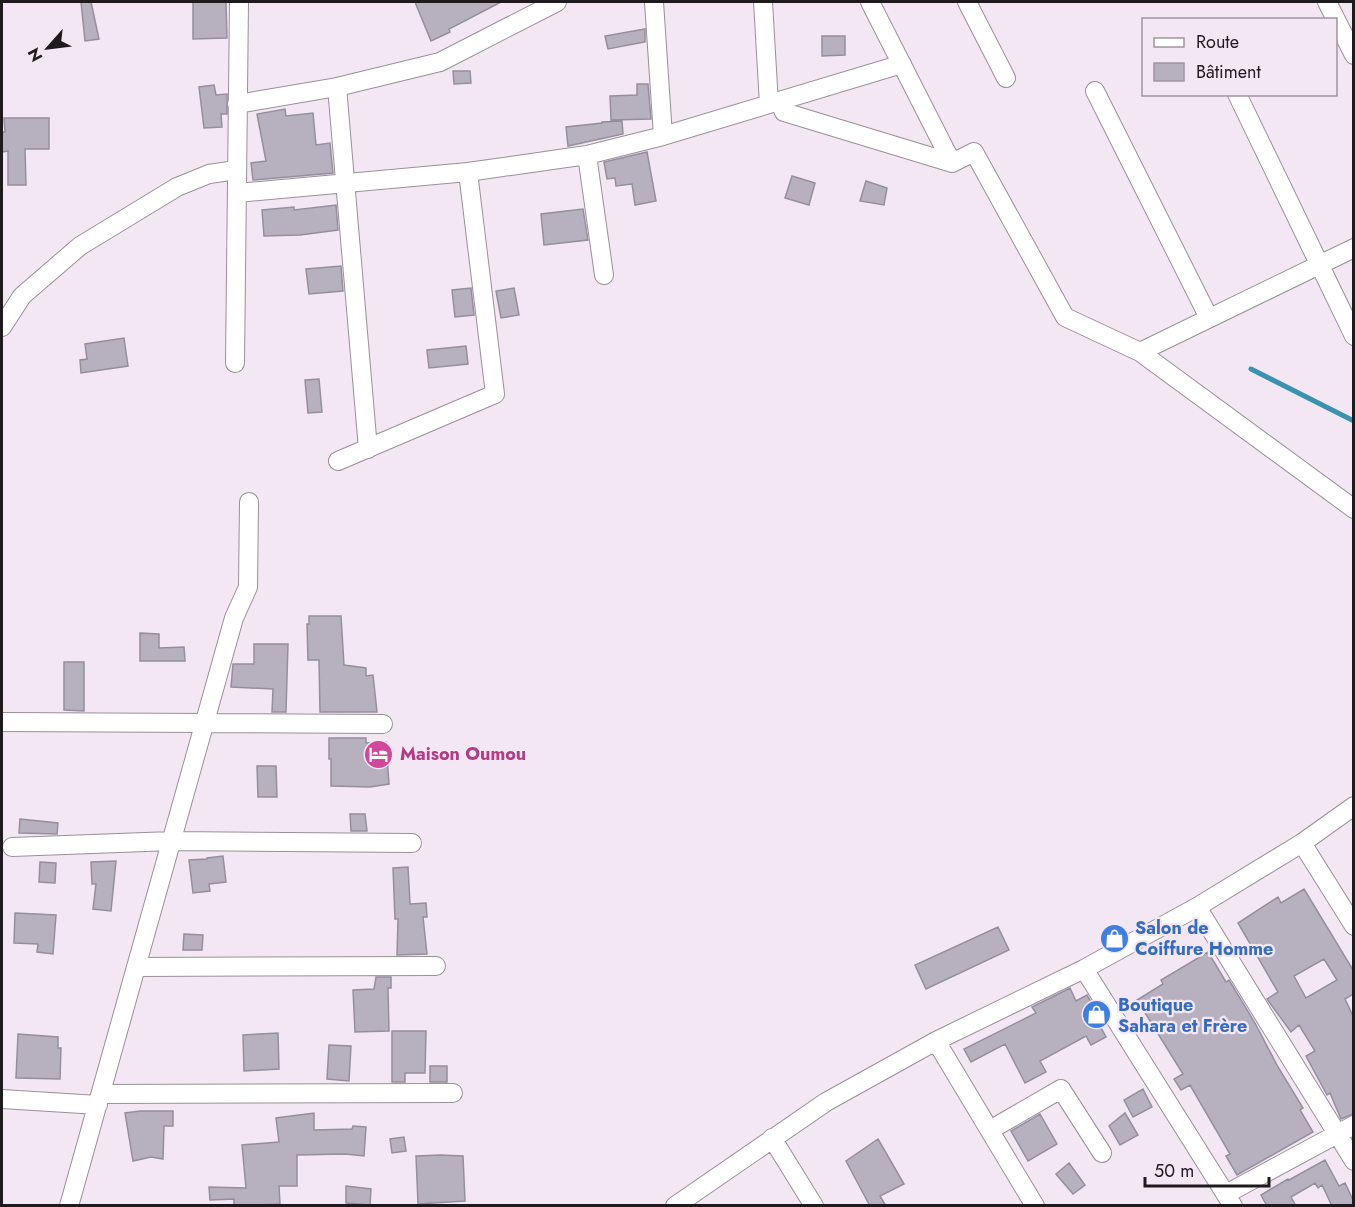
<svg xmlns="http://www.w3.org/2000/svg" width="1355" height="1207" font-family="Jost,sans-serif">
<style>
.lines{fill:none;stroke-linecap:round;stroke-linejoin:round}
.stream{stroke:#3b92b0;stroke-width:5}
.building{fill:#b6b0bf;stroke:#958f9d;stroke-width:1.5;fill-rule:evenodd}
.minor-casing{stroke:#9b8f9a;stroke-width:20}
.minor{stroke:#fff;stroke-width:18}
.labels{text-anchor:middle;stroke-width:4.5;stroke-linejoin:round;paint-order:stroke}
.hotel-label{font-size:18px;font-weight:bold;fill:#b23c85;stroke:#f4e7f4;text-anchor:start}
.shop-label{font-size:18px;font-weight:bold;fill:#366cbe;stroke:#f4e7f4;text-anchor:start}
</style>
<rect width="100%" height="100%" fill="#f4e7f4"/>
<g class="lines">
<!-- stream -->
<path class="stream" d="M 1251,369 L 1354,421"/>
</g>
<!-- building -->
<path class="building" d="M 81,2 L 91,2 L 99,39 L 85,41 Z
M 193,2 L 226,2 L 227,38 L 193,39 Z
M 415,2 L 501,2 L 449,29 L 450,32 L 431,41 Z
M 645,29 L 645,42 L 608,49 L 605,36 Z
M 822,36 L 845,36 L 845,55 L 822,56 Z
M 453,71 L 470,71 L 471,83 L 454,84 Z
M 637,84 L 648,84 L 651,119 L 611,120 L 610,96 L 637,95 Z
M 214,85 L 216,95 L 227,94 L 227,114 L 221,114 L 222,127 L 204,128 L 199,87 Z
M 285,109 L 286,116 L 313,113 L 316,145 L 330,143 L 333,173 L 253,180 L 251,163 L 266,161 L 257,114 Z
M 4,118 L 49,118 L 49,149 L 25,149 L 26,185 L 8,185 L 8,151 L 2,152 L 2,132 L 5,132 Z
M 622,121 L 623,134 L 568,146 L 566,127 L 602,123 L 602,122 Z
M 647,152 L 656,201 L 635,205 L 632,184 L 616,186 L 615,178 L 607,179 L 604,162 Z
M 792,176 L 815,183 L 809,205 L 785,198 Z
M 866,181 L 887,188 L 884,205 L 860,201 Z
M 336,205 L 338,230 L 300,235 L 264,236 L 262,210 L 294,207 L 294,210 Z
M 583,209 L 588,240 L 544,245 L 541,214 Z
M 341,266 L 343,291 L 309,294 L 306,269 Z
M 471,288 L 474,315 L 455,317 L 452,290 Z
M 514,288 L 519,315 L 501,318 L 496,291 Z
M 124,338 L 128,366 L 81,373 L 80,360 L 87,359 L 85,344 Z
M 466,346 L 468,364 L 429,368 L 427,350 Z
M 319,379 L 322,412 L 308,413 L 305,380 Z
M 309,616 L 341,616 L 344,665 L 366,668 L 366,676 L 373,675 L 377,712 L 320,712 L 319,660 L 308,660 L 307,624 L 309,624 Z
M 140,633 L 159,634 L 159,648 L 184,647 L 185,661 L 140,661 Z
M 254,644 L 288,644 L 286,712 L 272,712 L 273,689 L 231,687 L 233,664 L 254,664 Z
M 64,662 L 84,662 L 84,711 L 64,710 Z
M 329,738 L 366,738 L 366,743 L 386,742 L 389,784 L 370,787 L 331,786 L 331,759 L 329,759 Z
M 257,766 L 276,766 L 277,797 L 258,797 Z
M 350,814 L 365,814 L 367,831 L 351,831 Z
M 20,819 L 58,823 L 57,834 L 19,833 Z
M 223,856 L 226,882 L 209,884 L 210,891 L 193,893 L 189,860 L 207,859 L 207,858 Z
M 116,861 L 111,911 L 93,909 L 96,884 L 92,884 L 91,862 Z
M 40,862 L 56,863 L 55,883 L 39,882 Z
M 408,867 L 410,904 L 426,903 L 427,917 L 423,917 L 427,954 L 397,955 L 398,919 L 395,919 L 393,868 Z
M 1304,889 L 1353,970 L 1353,994 L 1345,999 L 1353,1016 L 1353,1114 L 1341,1119 L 1330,1093 L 1327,1095 L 1306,1056 L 1315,1051 L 1299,1025 L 1291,1032 L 1267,999 L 1278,992 L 1238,923 L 1278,897 L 1281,903 ZM 1324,959 L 1337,980 L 1306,998 L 1294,976 Z
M 15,913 L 56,915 L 53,954 L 37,952 L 38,944 L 14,943 Z
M 998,927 L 1009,950 L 926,989 L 915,965 Z
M 184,934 L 203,935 L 202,950 L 183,950 Z
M 1208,952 L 1226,982 L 1229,980 L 1255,1023 L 1278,1067 L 1303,1108 L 1300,1110 L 1313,1132 L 1237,1175 L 1226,1156 L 1230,1154 L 1190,1085 L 1181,1090 L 1174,1079 L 1183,1074 L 1137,1000 L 1163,984 L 1161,980 Z
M 376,977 L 391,977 L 391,988 L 388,988 L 389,1031 L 355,1032 L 353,990 L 374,989 Z
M 1070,988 L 1076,1001 L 1087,995 L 1103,1022 L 1099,1024 L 1106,1037 L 1091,1045 L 1086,1036 L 1040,1061 L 1046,1072 L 1025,1083 L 1005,1044 L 971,1062 L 964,1049 L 1036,1013 L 1032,1007 Z
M 392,1031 L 426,1031 L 425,1073 L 405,1073 L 405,1082 L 392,1082 Z
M 278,1033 L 279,1069 L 244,1071 L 243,1035 Z
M 18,1034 L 58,1037 L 58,1048 L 61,1048 L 60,1079 L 16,1078 Z
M 329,1045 L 351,1046 L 349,1081 L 327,1079 Z
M 430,1066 L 447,1066 L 447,1082 L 430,1082 Z
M 1143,1089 L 1152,1107 L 1133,1117 L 1124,1100 Z
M 140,1111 L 173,1111 L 173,1126 L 164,1126 L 163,1159 L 151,1157 L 133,1161 L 125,1113 Z
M 314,1113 L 314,1130 L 352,1129 L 353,1126 L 366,1127 L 364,1156 L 345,1154 L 297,1155 L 297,1186 L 279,1186 L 280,1204 L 234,1206 L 234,1199 L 210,1200 L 209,1187 L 246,1188 L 242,1145 L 279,1142 L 276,1118 Z
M 1125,1113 L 1138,1135 L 1120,1145 L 1109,1126 Z
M 1040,1114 L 1057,1144 L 1028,1161 L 1011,1131 Z
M 404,1137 L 406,1151 L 392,1153 L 390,1139 Z
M 878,1139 L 904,1184 L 880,1196 L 886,1206 L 870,1206 L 846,1161 Z
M 441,1155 L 463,1156 L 465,1201 L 418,1204 L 416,1156 Z
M 1325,1160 L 1339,1186 L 1345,1183 L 1353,1200 L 1353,1206 L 1332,1206 L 1322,1185 L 1318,1188 L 1315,1183 L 1291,1197 L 1296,1206 L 1267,1206 L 1261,1195 L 1288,1179 L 1289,1180 Z
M 1069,1163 L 1085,1185 L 1073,1194 L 1056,1174 Z
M 346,1186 L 371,1189 L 370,1205 L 346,1203 Z"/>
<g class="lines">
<defs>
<path id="minor" d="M 654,2 L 663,136
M 763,2 L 769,104
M 870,2 L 952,163
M 967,2 L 1006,78
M 1327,2 L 1354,55
M 337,87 L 368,449
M 1095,91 L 1209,318
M 1237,94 L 1354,336
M 779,101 L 784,112 L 952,163 L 974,152 L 1065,317 L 1140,352 L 1354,509
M 237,104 L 337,87 L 440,62 L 557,2
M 587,155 L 604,275
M 237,193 L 468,172 L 587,155 L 663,136 L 902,64
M 2,327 L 22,296 L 80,246 L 177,187 L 209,174 L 236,170
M 1140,352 L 1354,248
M 235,363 L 239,2
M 338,461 L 495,394 L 468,172
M 2,722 L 383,724
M 1302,843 L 1354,926
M 12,847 L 172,841 L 412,843
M 1197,907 L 1354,1161
M 136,967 L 436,966
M 1084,969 L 1233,1206
M 936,1041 L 1035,1206
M 101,1094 L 453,1093
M 2,1099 L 98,1105
M 990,1130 L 1061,1089 L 1102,1153
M 772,1138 L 814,1206
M 1226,1194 L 1354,1125
M 69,1206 L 234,618 L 248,587 L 249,502
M 675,1206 L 826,1102 L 936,1041 L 1084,969 L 1197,907 L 1302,843 L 1354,806"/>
</defs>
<!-- minor casing -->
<use href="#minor" class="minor-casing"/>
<!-- minor -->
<use href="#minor" class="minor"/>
</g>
<!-- icons -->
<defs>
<symbol id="hotel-disc" viewBox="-11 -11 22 22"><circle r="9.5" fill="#d1479c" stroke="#f4e7f4"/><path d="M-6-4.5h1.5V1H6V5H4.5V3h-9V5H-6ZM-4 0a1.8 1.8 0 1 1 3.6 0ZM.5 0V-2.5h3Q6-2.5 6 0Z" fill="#fff"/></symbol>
<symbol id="shop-disc" viewBox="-11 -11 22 22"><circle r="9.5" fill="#3f7fe0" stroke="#f4e7f4"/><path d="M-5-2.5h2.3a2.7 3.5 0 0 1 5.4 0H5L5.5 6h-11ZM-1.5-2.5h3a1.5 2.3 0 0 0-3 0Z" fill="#fff"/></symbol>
</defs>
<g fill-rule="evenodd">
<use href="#hotel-disc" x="362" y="738" width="33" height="33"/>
<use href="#shop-disc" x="1098" y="922" width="33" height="33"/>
<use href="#shop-disc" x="1080" y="998" width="33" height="33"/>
</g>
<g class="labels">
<!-- hotel labels -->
<g class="hotel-label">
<text x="400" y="760">Maison Oumou</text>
</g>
<!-- shop labels -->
<g class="shop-label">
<text x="1135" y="934">Salon de<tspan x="1135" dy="21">Coiffure Homme</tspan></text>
<text x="1118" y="1011">Boutique<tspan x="1118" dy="21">Sahara et Frère</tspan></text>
</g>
</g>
<!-- border -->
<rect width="1355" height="1207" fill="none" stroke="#1f1a1e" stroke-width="6"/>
<!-- legend -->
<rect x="1142" y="18" width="195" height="78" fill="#f4e7f4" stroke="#9f959e" stroke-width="1.5"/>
<rect x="1154" y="38" width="30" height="9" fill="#ffffff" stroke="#9f959e" stroke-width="1.5"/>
<text x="1196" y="48" font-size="18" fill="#1f1a1e">Route</text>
<rect x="1154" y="63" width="30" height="18" fill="#b6b0bf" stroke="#9f959e" stroke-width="1.5"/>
<text x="1196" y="78" font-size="18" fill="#1f1a1e">Bâtiment</text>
<!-- north arrow -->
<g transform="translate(48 48) rotate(242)" stroke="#f4e7f4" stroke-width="4.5" paint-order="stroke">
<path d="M0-4.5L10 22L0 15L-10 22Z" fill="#1f1a1e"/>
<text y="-9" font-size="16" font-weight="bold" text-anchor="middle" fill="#1f1a1e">N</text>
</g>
<!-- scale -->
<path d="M1145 1177v9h124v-9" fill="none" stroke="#1f1a1e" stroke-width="3"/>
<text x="1154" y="1177" font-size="18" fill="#1f1a1e" stroke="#f4e7f4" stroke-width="4.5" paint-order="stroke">50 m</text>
</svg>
